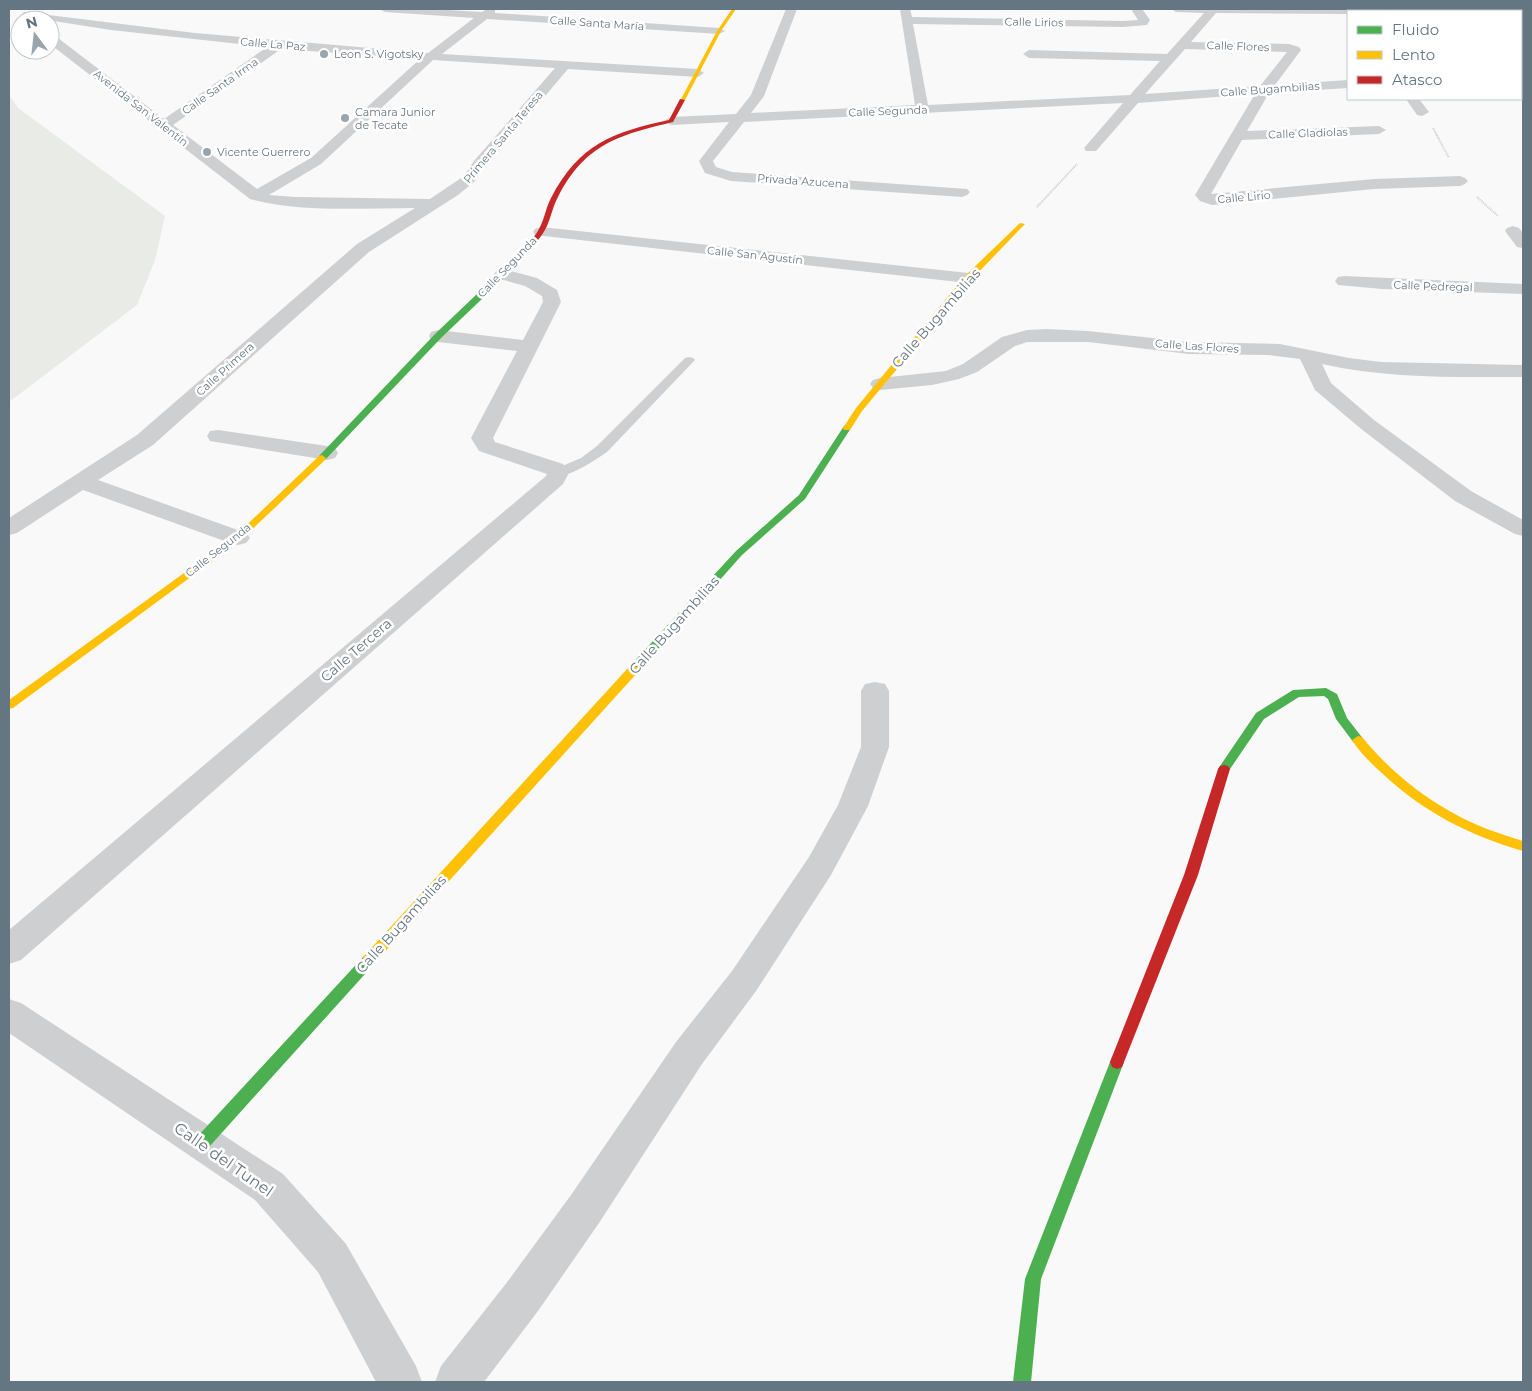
<svg xmlns="http://www.w3.org/2000/svg" width="1532" height="1391" font-family="Montserrat,sans-serif">
<style>
.green{fill:#e8ebe6}
.lines{fill:none;stroke-linecap:round;stroke-linejoin:round}
.path{stroke:#cbcccd;stroke-width:2;stroke-dasharray:1 1;stroke-linecap:butt}
.lane{fill:#cecfd0;fill-rule:evenodd}
.street{fill:#cecfd0;fill-rule:evenodd}
.fast{fill:#4caf50;fill-rule:evenodd}
.slow{fill:#ffc107;fill-rule:evenodd}
.jam{fill:#c62828;fill-rule:evenodd}
.poi-dot{fill:#99a4ac;stroke:#fff;stroke-width:2}
.labels{text-anchor:middle;stroke-width:5;stroke-linejoin:round;paint-order:stroke}
.far-street-label{font-size:11px;fill:#657683;stroke:#fff}
.far-poi-label{font-size:11px;fill:#657683;stroke:#fff;text-anchor:start}
.street-label{font-size:14px;fill:#657683;stroke:#fff}
.near-street-label{font-size:16px;fill:#657683;stroke:#fff}
</style>
<rect width="100%" height="100%" fill="#f9f9f9"/>
<!-- green -->
<path class="green" d="M 9,95 L 18,108 L 165,216 L 155,260 L 137,305 L 9,402 Z"/>
<g class="lines">
<!-- path -->
<path class="path" d="M 1433,128 L 1449,158
M 1477,197 L 1498,216
M 1037,207 L 1077,164"/>
<!-- lane -->
<path class="lane" d="M 689,357 L 693,358 L 695,360 L 693,362 L 607,452 C 595,460 568,479 553,476 L 551,473 L 553,470 L 581,458 L 597,446 L 685,358 Z"/>
<!-- street -->
<path class="street" d="M 379,9 L 432,9 L 482,12 L 487,9 L 495,9 L 495,13 L 719,28 L 725,31 L 719,34 L 487,19 L 442,54 L 698,69 L 704,73 L 698,77 L 568,69 L 485,167 L 474,182 L 458,195 L 369,252 L 153,445 L 98,480 L 246,533 L 250,538 L 246,543 L 238,545 L 230,543 L 83,490 L 17,533 L 9,535 L 9,518 L 137,435 L 357,244 L 415,208 C 363,208 301,213 250,199 L 50,44 L 50,34 L 54,35 L 164,119 L 267,47 L 111,30 L 28,17 L 24,16 L 22,14 L 24,12 L 195,33 L 428,53 L 474,18 L 385,12 ZM 281,49 L 420,59 L 311,158 L 257,189 L 173,125 ZM 433,60 L 555,68 L 474,161 L 464,176 L 430,199 L 295,197 L 269,195 L 321,164 Z
M 786,9 L 797,9 L 764,96 L 751,113 L 915,105 L 900,9 L 910,9 L 912,17 L 1123,21 L 1138,20 L 1131,9 L 1142,9 L 1150,20 L 1147,25 L 1123,27 L 913,24 L 928,105 L 1130,95 L 1160,61 L 1029,58 L 1023,54 L 1029,50 L 1167,54 L 1204,13 L 1176,12 L 1171,9 L 1352,9 L 1353,11 L 1348,11 L 1348,14 L 1216,13 L 1191,42 L 1289,44 L 1299,47 L 1301,50 L 1275,85 L 1348,80 L 1348,88 L 1269,93 L 1247,131 L 1379,126 L 1386,130 L 1379,134 L 1242,140 L 1211,194 L 1374,179 L 1460,176 L 1465,178 L 1468,181 L 1465,184 L 1460,186 L 1374,189 L 1212,205 L 1200,201 L 1195,195 L 1255,94 L 1138,103 L 1096,151 L 1086,151 L 1084,148 L 1123,103 L 744,122 L 713,161 L 716,167 L 732,172 L 967,189 L 970,192 L 967,195 L 962,197 L 731,181 L 705,173 L 699,161 L 729,122 L 671,125 L 664,121 L 671,117 L 736,114 L 751,95 ZM 1185,49 L 1287,52 L 1260,86 L 1145,94 Z
M 1486,9 L 1500,9 L 1502,11 L 1488,11 Z
M 1521,13 L 1523,13 L 1523,19 L 1521,19 Z
M 1521,54 L 1523,55 L 1523,65 L 1521,64 Z
M 1406,99 L 1419,99 L 1429,112 L 1422,116 L 1417,115 Z
M 1513,226 L 1519,228 L 1523,233 L 1523,248 L 1517,247 L 1505,231 L 1507,228 Z
M 541,227 L 968,273 L 974,274 L 977,278 L 974,282 L 968,283 L 535,235 L 533,232 L 535,229 Z
M 503,269 L 537,278 L 557,290 L 561,302 L 493,438 L 495,442 L 563,464 L 569,473 L 563,484 L 21,960 L 9,964 L 9,930 L 546,476 L 547,474 L 479,451 L 471,438 L 517,351 L 438,342 L 431,340 L 429,336 L 431,332 L 438,330 L 523,340 L 543,302 L 542,296 L 525,286 L 497,278 L 494,274 L 497,270 Z
M 1344,276 L 1523,284 L 1523,294 L 1382,289 L 1338,285 L 1335,281 L 1338,277 Z
M 1047,329 L 1088,331 L 1189,342 L 1280,344 L 1349,358 L 1381,362 L 1523,365 L 1523,377 C 1456,377 1388,379 1322,364 L 1331,383 L 1374,420 L 1471,491 L 1523,520 L 1523,536 L 1515,534 L 1455,501 L 1360,428 L 1315,390 L 1300,359 L 1268,355 L 1189,354 L 1088,342 L 1027,342 L 1015,346 L 977,372 L 959,379 L 932,385 L 880,390 L 873,388 L 870,384 L 873,380 L 880,378 L 946,371 L 963,364 L 1002,337 L 1027,330 Z
M 218,430 L 327,446 L 335,448 L 338,453 L 335,458 L 327,460 L 210,441 L 207,436 L 210,431 Z
M 875,682 L 885,684 L 889,691 L 889,747 L 868,806 L 831,875 L 756,991 L 702,1064 L 599,1223 L 538,1311 L 484,1382 L 435,1382 L 441,1366 L 508,1281 L 571,1195 L 676,1042 L 732,971 L 809,857 L 838,805 L 861,747 L 861,691 L 865,684 Z
M 9,999 L 21,1003 L 283,1174 L 346,1244 L 416,1366 L 422,1382 L 376,1382 L 318,1272 L 255,1200 L 9,1033 Z"/>
<!-- fast -->
<path class="fast" d="M 521,251 L 526,252 L 506,276 L 441,338 L 325,460 L 319,460 L 319,456 L 435,334 L 500,272 Z
M 847,425 L 851,428 L 805,499 L 742,555 L 637,673 L 629,673 L 627,670 L 629,667 L 736,551 L 799,495 L 844,426 Z
M 1326,688 L 1337,694 L 1347,718 L 1364,740 L 1362,743 L 1354,743 L 1336,719 L 1328,699 L 1324,696 L 1299,697 L 1264,719 L 1228,772 L 1220,772 L 1218,769 L 1220,766 L 1256,713 L 1293,690 Z
M 369,954 L 374,956 L 376,960 L 374,964 L 209,1147 L 203,1149 L 197,1147 L 195,1142 L 197,1137 L 364,956 Z
M 1117,1055 L 1122,1057 L 1124,1062 L 1041,1279 L 1031,1382 L 1013,1382 L 1025,1279 L 1110,1062 L 1112,1057 Z"/>
<!-- slow -->
<path class="slow" d="M 732,9 L 736,9 L 721,31 L 685,100 L 680,101 L 717,31 Z
M 1020,223 L 1025,224 L 971,280 L 862,411 L 850,430 L 844,430 L 843,428 L 856,408 L 965,276 Z
M 322,455 L 326,458 L 325,460 L 241,540 L 13,708 L 9,709 L 9,700 L 235,536 L 319,456 Z
M 633,666 L 637,667 L 639,670 L 637,673 L 374,964 L 369,966 L 364,964 L 362,960 L 364,956 L 629,667 Z
M 1358,736 L 1362,737 C 1392,774 1432,805 1475,824 C 1491,831 1507,836 1523,841 L 1523,851 C 1471,836 1423,812 1383,774 C 1372,764 1360,753 1352,740 Z"/>
<!-- jam -->
<path class="jam" d="M 680,99 L 685,100 L 673,122 C 619,135 585,144 558,197 C 553,206 551,217 547,226 C 542,237 534,245 525,253 L 521,253 L 521,251 C 528,243 536,236 540,227 C 545,217 546,207 551,198 C 579,144 613,132 669,120 Z
M 1224,765 L 1228,766 L 1230,769 L 1198,875 L 1124,1062 L 1122,1067 L 1117,1069 L 1112,1067 L 1110,1062 L 1184,875 L 1218,769 L 1220,766 Z"/>
</g>
<!-- markers -->
<g class="poi-dot">
<circle cx="324" cy="54" r="5"/>
<circle cx="345" cy="118" r="5"/>
<circle cx="207" cy="152" r="5"/>
</g>
<g class="labels">
<!-- far-street labels -->
<g class="far-street-label">
<text transform="translate(1034 22) rotate(1)" y="4">Calle Lirios</text>
<text transform="translate(597 23) rotate(4)" y="4">Calle Santa María</text>
<text transform="translate(273 44) rotate(5)" y="4">Calle La Paz</text>
<text transform="translate(1238 46) rotate(2)" y="4">Calle Flores</text>
<text transform="translate(220 86) rotate(-35)" y="4">Calle Santa Irma</text>
<text transform="translate(1270 89) rotate(-4)" y="4">Calle Bugambilias</text>
<text transform="translate(141 108) rotate(38)" y="4">Avenida San Valentín</text>
<text transform="translate(888 111) rotate(-2)" y="4">Calle Segunda</text>
<text transform="translate(1308 133) rotate(-2)" y="4">Calle Gladiolas</text>
<text transform="translate(503 137) rotate(-50)" y="4">Primera Santa Teresa</text>
<text transform="translate(803 181) rotate(4)" y="4">Privada Azucena</text>
<text transform="translate(1244 197) rotate(-5)" y="4">Calle Lirio</text>
<text transform="translate(755 255) rotate(6)" y="4">Calle San Agustín</text>
<text transform="translate(507 267) rotate(-46)" y="4">Calle Segunda</text>
<text transform="translate(1433 286) rotate(2)" y="4">Calle Pedregal</text>
<text transform="translate(1197 346) rotate(4)" y="4">Calle Las Flores</text>
<text transform="translate(225 369) rotate(-42)" y="4">Calle Primera</text>
<text transform="translate(218 550) rotate(-38)" y="4">Calle Segunda</text>
</g>
<!-- far-poi labels -->
<g class="far-poi-label">
<text x="334" y="58">Leon S. Vigotsky</text>
<text x="355" y="116">Camara Junior<tspan x="355" dy="13">de Tecate</tspan></text>
<text x="217" y="156">Vicente Guerrero</text>
</g>
<!-- street labels -->
<g class="street-label">
<text transform="translate(936 318) rotate(-49)" y="5">Calle Bugambilias</text>
<text transform="translate(674 625) rotate(-48)" y="5">Calle Bugambilias</text>
<text transform="translate(356 650) rotate(-41)" y="5">Calle Tercera</text>
<text transform="translate(401 924) rotate(-48)" y="5">Calle Bugambilias</text>
</g>
<!-- near-street labels -->
<g class="near-street-label">
<text transform="translate(224 1159) rotate(35)" y="6">Calle del Tunel</text>
</g>
</g>
<!-- border -->
<rect width="1532" height="1391" fill="none" stroke="#657683" stroke-width="20"/>
<!-- legend -->
<rect x="1347" y="10" width="175" height="90" fill="#ffffff" stroke="#c1c8cd"/>
<rect x="1357" y="26" width="25" height="8" fill="#4caf50" stroke="#c1c8cd"/>
<text x="1392" y="35" font-size="15" fill="#657683">Fluido</text>
<rect x="1357" y="51" width="25" height="8" fill="#ffc107" stroke="#c1c8cd"/>
<text x="1392" y="60" font-size="15" fill="#657683">Lento</text>
<rect x="1357" y="76" width="25" height="8" fill="#c62828" stroke="#c1c8cd"/>
<text x="1392" y="85" font-size="15" fill="#657683">Atasco</text>
<!-- north arrow -->
<g transform="translate(35 35) rotate(345)"><circle r="24" fill="#ffffff" stroke="#c1c8cd"/>
<path d="M0-4L9 19L0 12L-9 19Z" fill="#99a4ac"/>
<text y="-8" font-size="14" font-weight="bold" text-anchor="middle" fill="#657683">N</text>
</g>
</svg>
